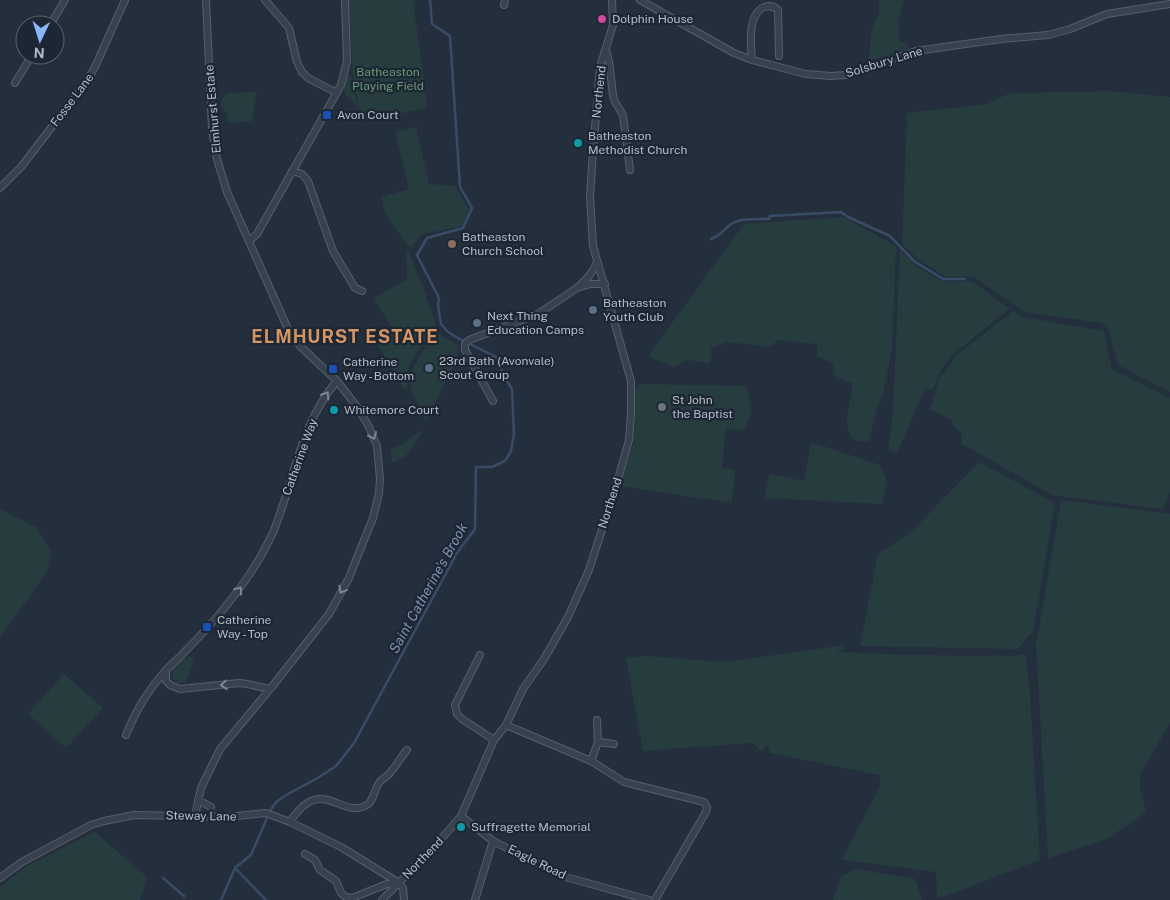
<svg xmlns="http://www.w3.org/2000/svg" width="1170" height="900" font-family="'Public Sans',sans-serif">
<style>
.green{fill:#263c3f}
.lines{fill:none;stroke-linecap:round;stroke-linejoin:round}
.stream{stroke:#394c67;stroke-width:2.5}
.street-casing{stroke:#565f6c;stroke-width:8}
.street{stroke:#38414e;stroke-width:6}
.oneway{stroke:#7c8592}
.hotel-dot{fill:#d1479c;stroke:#1d2633;stroke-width:2}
.transit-dot{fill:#1a4fb4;stroke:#1d2633;stroke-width:2}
.culture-dot{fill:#0f9aa8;stroke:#1d2633;stroke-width:2}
.education-dot{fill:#8d6e63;stroke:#1d2633;stroke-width:2}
.service-dot{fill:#5c6f8a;stroke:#1d2633;stroke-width:2}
.worship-dot{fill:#6b7280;stroke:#1d2633;stroke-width:2}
.labels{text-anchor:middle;stroke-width:4.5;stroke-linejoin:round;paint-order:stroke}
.poi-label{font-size:12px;fill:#b4bcc9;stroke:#1d2633;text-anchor:start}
.street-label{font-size:12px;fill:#b4bcc9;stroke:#1d2633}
.park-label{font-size:12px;fill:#6b9a76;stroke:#1d2633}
.water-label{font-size:14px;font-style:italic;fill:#7c92b1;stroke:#1d2633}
.district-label{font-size:18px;font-weight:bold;letter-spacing:1px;fill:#d59563;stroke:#1d2633}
</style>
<rect width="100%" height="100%" fill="#242f3e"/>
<!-- green -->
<path class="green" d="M 348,0 L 413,0 L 427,108 L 362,121 L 353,76 Z
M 879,0 L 904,0 L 898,21 L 900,41 L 907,44 L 909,48 L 869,61 L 871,30 L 879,14 Z
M 347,76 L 351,76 L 359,112 L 355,103 L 345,95 L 344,88 Z
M 1110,91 L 1170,97 L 1170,392 L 1118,365 L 1108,329 L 1102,323 L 1024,312 L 974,277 L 944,276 L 918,259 L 902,244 L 907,113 L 987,104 L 1010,93 Z
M 257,92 L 252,121 L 228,123 L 226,112 L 220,104 L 226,93 Z
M 416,127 L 429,184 L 455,186 L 469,209 L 463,226 L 423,234 L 411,248 C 408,246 387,218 385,213 C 383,208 383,202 382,197 L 409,189 L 395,132 Z
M 843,217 L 896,246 L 892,349 L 883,395 L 877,409 L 869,441 C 865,441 860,442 856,440 C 839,434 851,398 853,384 L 835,376 L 833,364 L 817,356 L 817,344 L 778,340 L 770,347 L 727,342 L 711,348 L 712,358 L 709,363 L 687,360 L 673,367 L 648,356 L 744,224 Z
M 406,250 L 408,251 L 422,284 L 437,327 L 432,329 L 409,366 L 407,388 L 404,389 L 376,342 L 394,332 L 374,298 L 407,279 Z
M 900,250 C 912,261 928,276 943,281 C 953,284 964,279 975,283 L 1009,309 L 952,355 L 942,368 L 933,389 L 925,389 L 897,453 L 888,450 L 893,410 Z
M 1013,311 L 1023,317 L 1104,331 L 1112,369 L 1170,398 L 1170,492 L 1163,509 L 1052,495 L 962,444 L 961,432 L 954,427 L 952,420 L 930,409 L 939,379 L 957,355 Z
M 435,331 L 459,346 L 455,363 L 426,422 L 410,388 L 413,368 Z
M 642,384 L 745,386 C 751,395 748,405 752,414 L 749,416 L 745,428 L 742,430 L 726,429 L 722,467 L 735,470 L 732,503 L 620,486 L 633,444 L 635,418 L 635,388 Z
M 421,430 L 422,431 L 422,433 L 405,457 L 392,463 L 390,449 L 401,445 Z
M 811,442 L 880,465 L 887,481 L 882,504 L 765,498 L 769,474 L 804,481 Z
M 979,462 L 1053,502 L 1054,510 L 1033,632 L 1017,649 L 860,646 L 878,554 L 910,533 Z
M 1061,500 L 1170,514 L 1170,723 L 1140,774 L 1140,788 L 1146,812 L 1107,839 L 1048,858 L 1036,645 Z
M 0,509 L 36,527 L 51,552 L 47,572 L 0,637 Z
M 845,645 L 828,667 L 841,652 L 908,655 L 1013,656 L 1025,654 L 1029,679 L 1040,860 L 937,899 L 936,872 L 842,860 L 881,784 L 879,775 L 770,753 L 767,745 L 761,752 L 753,743 L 643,751 L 626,658 L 645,656 L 726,662 Z
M 188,655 L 194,659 L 186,683 L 177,683 L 173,679 L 172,669 Z
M 64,674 L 103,708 L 66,748 L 28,714 Z
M 95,832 L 147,877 L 143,892 L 140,900 L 0,900 L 0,887 L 25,867 Z
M 856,869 L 915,879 L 922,900 L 833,900 L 841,876 Z"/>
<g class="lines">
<!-- stream -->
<path class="stream" d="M 711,239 C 722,235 722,231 730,225 C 739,218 757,219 769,219 L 770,216 L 841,212 L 848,217 L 890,236 L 914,261 L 943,279 L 965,279
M 235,868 L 266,900
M 163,878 L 184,896
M 221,900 L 235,868 L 251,855 L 270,811 L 276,802 L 288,794 L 316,779 L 336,766 L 354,743 L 457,553 L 475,529 L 476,467 L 492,467 L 505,461 L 511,451 L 514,434 L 512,389 L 502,373 L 500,364 L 496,357 L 458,338 L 448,332 L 441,324 L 438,305 L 439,298 L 417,255 L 427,238 L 463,228 L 472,208 L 460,187 L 450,36 L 432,24 L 430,0"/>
<defs>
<path id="street" d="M 265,0 L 289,28 L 297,62 L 302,72 L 308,78 L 337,93
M 640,0 L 734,53 L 752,60 L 806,74 L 831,76 L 846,75 L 916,51 L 1001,39 L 1048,35 L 1070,29 L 1107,14 L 1170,4
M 504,5 L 505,0
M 50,25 L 65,0
M 606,50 L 609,61 L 613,95 L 615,102 L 623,115 L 630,170
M 752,60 C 751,45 747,15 764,7 C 770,5 774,6 778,10 L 779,56
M 15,83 L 32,55
M 292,171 L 302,174 L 308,181 L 333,251 L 355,288 L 362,291
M 0,188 L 21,167 L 85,84 L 95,67 L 125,0
M 249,241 L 257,234 L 341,85 L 347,61 L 345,0
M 597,262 C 593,273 586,280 577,288 L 590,284 L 605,284
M 493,401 L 465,350 L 465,344 L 469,340 L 538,314 L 577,288
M 480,655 L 455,705 L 457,714 L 462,719 L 494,740
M 271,688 C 260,689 251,683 239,683 L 180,689 L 170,685 L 166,681 L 166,670 C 203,635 237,598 262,554 C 266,546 271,538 274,530 C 294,480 301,422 337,381
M 506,725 L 591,761 L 624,782 L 704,802 L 707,807 L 706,812 L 655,900
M 126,735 C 137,708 147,692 166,670
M 598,742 L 614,744
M 591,761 L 598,742 L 597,720
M 198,800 L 211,807
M 195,816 L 201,788 L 220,749 L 271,688 L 329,614 L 349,578 L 358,555 L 373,518 L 379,493 L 380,479 L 377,446 L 369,427 L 358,408 L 337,381 L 300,346 L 288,329 L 227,192 L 217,159 L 212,129 L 206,0
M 461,816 L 493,841 L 562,876 L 649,900
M 290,822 C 321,774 340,818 365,806 C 374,802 374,790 379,783 C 381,779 385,778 388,775 C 395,768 400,758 407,750
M 305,854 L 315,860 L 320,870 L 336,881 L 341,893 L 346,897 L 352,898 L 387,884 L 398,884
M 0,878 L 22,862 L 91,825 L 104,821 L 134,815 L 227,817 L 266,813 L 290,822 L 341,847 L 399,883 L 403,888 L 404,900
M 382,900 L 437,844 L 461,816 L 494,740 L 506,725 L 523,689 L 544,659 L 568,617 L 589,570 L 617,483 L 629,440 L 631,414 L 631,381 L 593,246 L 590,197 L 593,152 L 600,67 L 613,25 L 612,0
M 475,900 L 493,841"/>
</defs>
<!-- street casing -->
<use href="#street" class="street-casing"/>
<!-- street -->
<use href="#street" class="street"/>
</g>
<!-- one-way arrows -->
<defs><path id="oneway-chevron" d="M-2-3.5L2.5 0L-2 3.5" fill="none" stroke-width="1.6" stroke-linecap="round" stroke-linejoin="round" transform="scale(1.25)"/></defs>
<g class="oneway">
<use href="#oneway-chevron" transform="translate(326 395) rotate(-58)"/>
<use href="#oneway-chevron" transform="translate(373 436) rotate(66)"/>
<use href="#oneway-chevron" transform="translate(239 590) rotate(-53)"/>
<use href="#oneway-chevron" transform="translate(342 590) rotate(119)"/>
<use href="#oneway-chevron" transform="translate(224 685) rotate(174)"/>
</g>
<!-- markers -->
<circle class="hotel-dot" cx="602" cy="19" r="5"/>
<g class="transit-dot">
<rect x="322" y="110" width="10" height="10" rx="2.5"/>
<rect x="328" y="364" width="10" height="10" rx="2.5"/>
<rect x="202" y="622" width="10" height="10" rx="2.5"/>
</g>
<g class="culture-dot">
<circle cx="578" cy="143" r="5"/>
<circle cx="334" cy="410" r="5"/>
<circle cx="461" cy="827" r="5"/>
</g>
<circle class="education-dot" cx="452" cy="244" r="5"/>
<g class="service-dot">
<circle cx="593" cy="310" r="5"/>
<circle cx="477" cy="323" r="5"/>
<circle cx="429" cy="368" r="5"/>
</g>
<circle class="worship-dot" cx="662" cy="407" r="5"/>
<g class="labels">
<!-- poi labels -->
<g class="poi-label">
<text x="612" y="23">Dolphin House</text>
<text x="337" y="119">Avon Court</text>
<text x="588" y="140">Batheaston<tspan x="588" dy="14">Methodist Church</tspan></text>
<text x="462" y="241">Batheaston<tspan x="462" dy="14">Church School</tspan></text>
<text x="603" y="307">Batheaston<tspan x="603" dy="14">Youth Club</tspan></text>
<text x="487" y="320">Next Thing<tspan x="487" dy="14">Education Camps</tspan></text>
<text x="439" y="365">23rd Bath (Avonvale)<tspan x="439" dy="14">Scout Group</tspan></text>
<text x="343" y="366">Catherine<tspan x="343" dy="14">Way - Bottom</tspan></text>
<text x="672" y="404">St John<tspan x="672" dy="14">the Baptist</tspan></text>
<text x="344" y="414">Whitemore Court</text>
<text x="217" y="624">Catherine<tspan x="217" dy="14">Way - Top</tspan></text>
<text x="471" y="831">Suffragette Memorial</text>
</g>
<!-- street labels -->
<g class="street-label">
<text transform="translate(884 62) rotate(-17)" y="4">Solsbury Lane</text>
<text transform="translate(599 92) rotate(-84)" y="4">Northend</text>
<text transform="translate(72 100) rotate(-53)" y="4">Fosse Lane</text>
<text transform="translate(213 109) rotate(-95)" y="4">Elmhurst Estate</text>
<text transform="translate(300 457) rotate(-70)" y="4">Catherine Way</text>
<text transform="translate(610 503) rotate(-72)" y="4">Northend</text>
<text transform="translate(201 816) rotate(1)" y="4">Steway Lane</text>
<text transform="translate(423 858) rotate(-46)" y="4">Northend</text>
<text transform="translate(537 862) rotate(26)" y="4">Eagle Road</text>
</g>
<!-- park labels -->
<g class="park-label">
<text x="388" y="76">Batheaston<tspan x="388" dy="14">Playing Field</tspan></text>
</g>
<!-- water labels -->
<g class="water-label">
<text transform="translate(428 588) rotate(-61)" y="5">Saint Catherine's Brook</text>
</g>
<!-- district labels -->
<g class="district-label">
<text x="345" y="343">ELMHURST ESTATE</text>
</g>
</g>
<!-- north arrow -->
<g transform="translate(40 40) rotate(184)"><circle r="24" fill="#1d2633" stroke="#59626f"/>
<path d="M0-4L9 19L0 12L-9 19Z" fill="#8ab4f8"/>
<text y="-8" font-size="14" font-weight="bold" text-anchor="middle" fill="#b4bcc9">N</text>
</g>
</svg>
